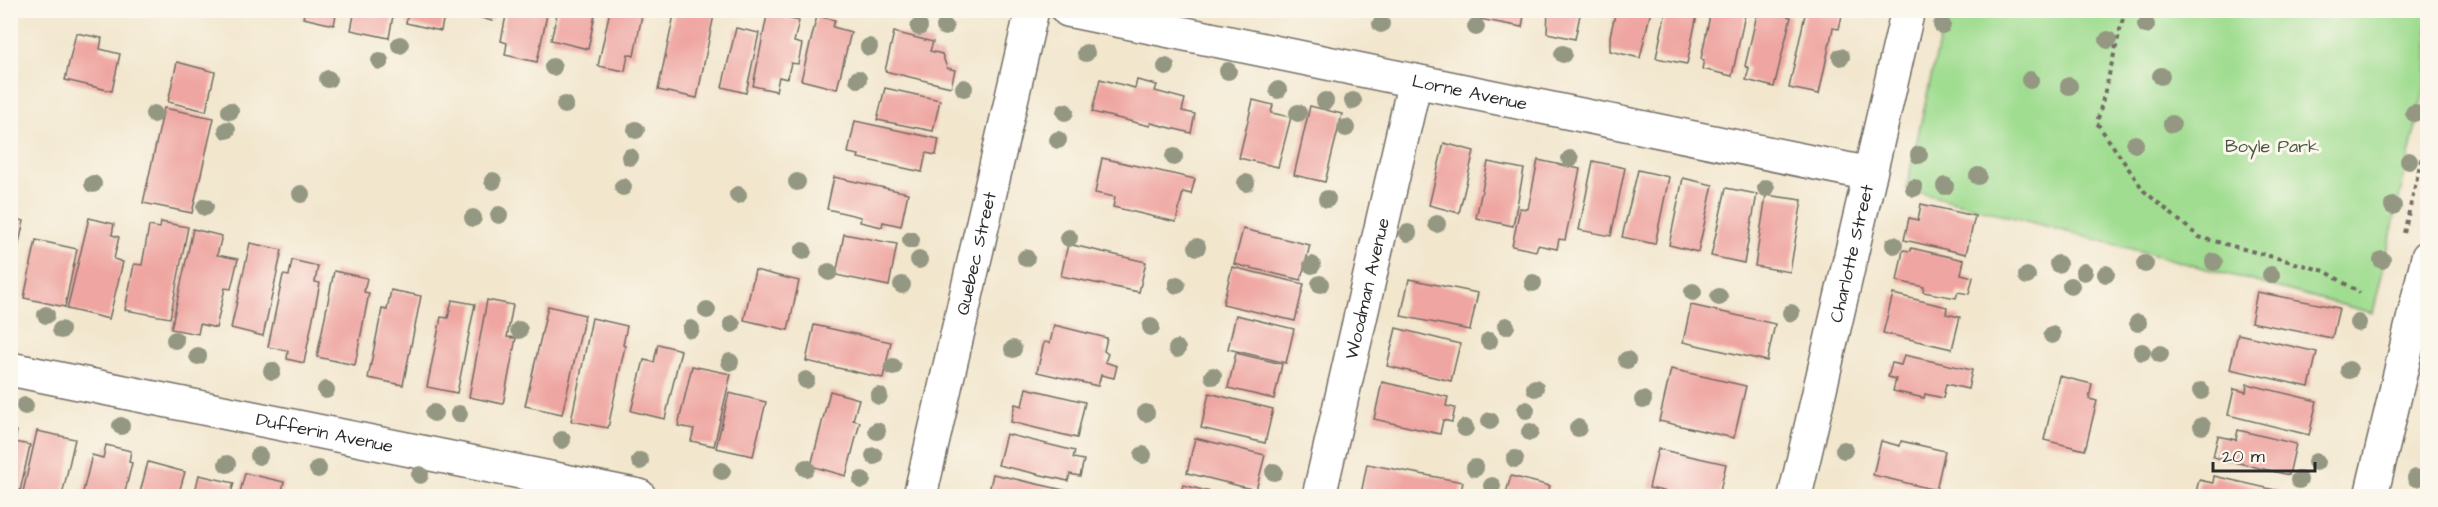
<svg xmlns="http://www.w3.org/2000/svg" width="2438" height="507" font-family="'Architects Daughter',sans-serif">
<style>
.green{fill:#a0dd91;stroke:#66845e;stroke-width:1.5}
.building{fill:#efa5a1}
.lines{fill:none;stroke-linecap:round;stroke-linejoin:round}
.minor-casing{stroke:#716c64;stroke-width:36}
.path{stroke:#716c64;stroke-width:4;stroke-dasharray:4.5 4.5;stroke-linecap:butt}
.minor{stroke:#fff;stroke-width:33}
.tree{fill:#949882}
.labels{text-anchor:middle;stroke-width:6;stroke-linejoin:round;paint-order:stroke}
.street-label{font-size:18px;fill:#2b2b2b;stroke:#fbf7ec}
.park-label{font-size:18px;fill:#485844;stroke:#fbf7ec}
</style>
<rect width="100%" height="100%" fill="#fbf7ec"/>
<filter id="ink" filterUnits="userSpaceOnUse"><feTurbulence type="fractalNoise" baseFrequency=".0167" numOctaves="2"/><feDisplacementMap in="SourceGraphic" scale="12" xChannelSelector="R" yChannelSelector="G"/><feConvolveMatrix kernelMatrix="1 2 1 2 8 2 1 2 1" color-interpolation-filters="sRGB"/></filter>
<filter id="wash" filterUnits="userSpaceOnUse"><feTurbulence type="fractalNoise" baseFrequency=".008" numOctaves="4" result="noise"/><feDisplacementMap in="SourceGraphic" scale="24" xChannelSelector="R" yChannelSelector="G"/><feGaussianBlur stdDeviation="1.35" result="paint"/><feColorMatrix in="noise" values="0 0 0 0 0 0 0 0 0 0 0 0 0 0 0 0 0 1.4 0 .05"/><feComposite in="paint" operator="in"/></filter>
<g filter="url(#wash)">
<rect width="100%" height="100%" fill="#f2e6cd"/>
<!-- green -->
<path class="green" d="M 1946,11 L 2427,11 L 2427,77 L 2373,313 L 1906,189 Z"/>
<g id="blocks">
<!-- building -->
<path class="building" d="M 305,10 L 337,10 L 334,25 L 303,18 Z
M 355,10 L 394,10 L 389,38 L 351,30 Z
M 409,10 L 445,10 L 441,31 L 406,23 Z
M 453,10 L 494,10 L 492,21 Z
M 507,10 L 548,10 L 537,62 L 505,55 L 507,43 L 501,41 Z
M 558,10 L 596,10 L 588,49 L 551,40 Z
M 610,10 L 643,10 L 634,56 L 628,54 L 625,71 L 598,66 Z
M 675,10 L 715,10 L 697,98 L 658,90 Z
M 768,10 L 786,10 L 785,18 L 799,21 L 794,42 L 802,44 L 798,64 L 791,63 L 787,79 L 779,77 L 776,91 L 753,86 Z
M 1480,10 L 1525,10 L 1522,27 L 1479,19 Z
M 1548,10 L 1581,10 L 1575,39 L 1547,33 Z
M 1616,10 L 1651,10 L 1640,58 L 1610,51 L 1610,36 Z
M 1666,10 L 1698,10 L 1687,64 L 1656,58 Z
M 1711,10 L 1746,10 L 1732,76 L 1702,69 L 1704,60 L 1701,59 Z
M 1758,10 L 1788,10 L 1787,16 L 1791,17 L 1774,87 L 1746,80 L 1749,68 L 1745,66 Z
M 1806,10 L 1843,11 L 1839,29 L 1833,28 L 1819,94 L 1789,88 Z
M 817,16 L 835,20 L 833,27 L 851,32 L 837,89 L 801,80 Z
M 736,28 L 759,33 L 746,93 L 722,87 Z
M 894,32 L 933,42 L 930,51 L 942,54 L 947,68 L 955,70 L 951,87 L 885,71 Z
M 76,33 L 102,38 L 100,49 L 120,54 L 112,91 L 65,80 Z
M 177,62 L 215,72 L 206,111 L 168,102 Z
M 1100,79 L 1135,88 L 1137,80 L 1157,85 L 1155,91 L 1185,99 L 1182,111 L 1195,114 L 1191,133 L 1151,123 L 1150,126 L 1092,112 Z
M 885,88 L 940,100 L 933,131 L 877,120 Z
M 1253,100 L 1273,105 L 1271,113 L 1291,117 L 1278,167 L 1239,158 Z
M 1310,106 L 1342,114 L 1325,182 L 1294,175 Z
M 164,108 L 214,118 L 192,213 L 143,203 Z
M 855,121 L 939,139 L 936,155 L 926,153 L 922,172 L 858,158 L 859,155 L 848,153 Z
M 1444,143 L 1474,151 L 1459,213 L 1429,205 Z
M 1102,158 L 1195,179 L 1191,194 L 1183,192 L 1176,222 L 1113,207 L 1115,197 L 1095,193 Z
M 1538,160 L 1580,169 L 1565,240 L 1559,239 L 1557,249 L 1538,245 L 1536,251 L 1512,246 L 1520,208 L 1528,209 Z
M 1593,161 L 1625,168 L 1611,236 L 1579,230 Z
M 1488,162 L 1524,169 L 1513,226 L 1476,218 Z
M 1638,170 L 1669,177 L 1655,244 L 1622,237 Z
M 834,177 L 908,193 L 901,226 L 883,222 L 882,227 L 860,222 L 861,217 L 827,209 Z
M 1683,178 L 1713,185 L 1698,252 L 1669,245 Z
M 1726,188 L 1757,194 L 1744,263 L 1711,256 Z
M 1766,195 L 1802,200 L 1790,272 L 1755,266 Z
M 1921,204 L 1975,216 L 1966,254 L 1904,240 L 1909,218 L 1918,220 Z
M 10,218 L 24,221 L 17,252 L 10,251 Z
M 89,218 L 114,224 L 112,235 L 119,237 L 114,259 L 123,262 L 109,319 L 67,309 Z
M 161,222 L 188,227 L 170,318 L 125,310 L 134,264 L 142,265 L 149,226 L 160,228 Z
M 193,229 L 222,236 L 217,255 L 238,259 L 231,289 L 225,288 L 216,328 L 200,324 L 198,334 L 171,329 Z
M 1243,229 L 1310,245 L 1301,280 L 1234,264 Z
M 844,234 L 897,244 L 889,286 L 836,275 Z
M 36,240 L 77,249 L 65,307 L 24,298 Z
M 250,243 L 282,250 L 263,336 L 231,328 Z
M 1068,244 L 1146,262 L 1139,292 L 1061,276 Z
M 1911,248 L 1964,260 L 1961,274 L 1973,277 L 1969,294 L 1958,292 L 1956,298 L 1923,292 L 1924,287 L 1897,281 L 1903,250 L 1911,251 Z
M 292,260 L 318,266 L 315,282 L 320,283 L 304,363 L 287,359 L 288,351 L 268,347 L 283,275 L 289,276 Z
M 1232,267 L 1304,284 L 1295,321 L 1223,304 Z
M 755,270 L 799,281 L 788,330 L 744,320 Z
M 334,271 L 367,278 L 364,292 L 369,293 L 355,365 L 317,357 Z
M 1409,279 L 1478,293 L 1470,330 L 1401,316 Z
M 391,290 L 421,296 L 403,385 L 368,378 L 382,309 L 387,310 Z
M 2257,292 L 2339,308 L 2332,338 L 2251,322 Z
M 1893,294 L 1947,307 L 1946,314 L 1960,317 L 1952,349 L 1883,333 Z
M 452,300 L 475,304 L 457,393 L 427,387 L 441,317 L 448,318 Z
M 487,300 L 513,305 L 507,337 L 516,338 L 503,404 L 469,397 Z
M 1691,305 L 1775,324 L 1767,361 L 1683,342 Z
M 548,306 L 585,315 L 562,414 L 525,406 Z
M 1236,315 L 1294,329 L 1286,363 L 1228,349 Z
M 592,318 L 627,326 L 623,345 L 625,346 L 608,428 L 571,421 Z
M 814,325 L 891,342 L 883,378 L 806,361 Z
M 1054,325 L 1107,338 L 1104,351 L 1108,354 L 1105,362 L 1117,366 L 1114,378 L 1101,375 L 1098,386 L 1037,372 L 1044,342 L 1050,343 Z
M 1396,328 L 1460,344 L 1451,381 L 1387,366 Z
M 2238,334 L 2317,352 L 2309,387 L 2230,369 Z
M 658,344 L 681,350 L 665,419 L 631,411 L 644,360 L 654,362 Z
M 1236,353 L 1282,364 L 1274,399 L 1228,388 Z
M 1904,355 L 1972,370 L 1968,389 L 1946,384 L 1943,398 L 1925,394 L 1924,398 L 1893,391 L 1896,379 L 1888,377 L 1892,363 L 1901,365 Z
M 692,366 L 731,374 L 714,446 L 691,441 L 694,429 L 678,426 Z
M 1671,369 L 1746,386 L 1734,438 L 1659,421 Z
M 2059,376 L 2092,384 L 2089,399 L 2097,401 L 2085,450 L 2044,440 Z
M 1382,382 L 1448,397 L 1446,406 L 1455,408 L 1452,422 L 1443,420 L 1440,434 L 1374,419 Z
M 2247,384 L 2317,401 L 2309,435 L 2228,415 L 2234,389 L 2246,392 Z
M 1026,388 L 1085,402 L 1077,438 L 1011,422 L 1015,404 L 1022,406 Z
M 830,391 L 859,399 L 853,420 L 860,422 L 846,476 L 811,466 Z
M 729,393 L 766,402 L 753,456 L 716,448 Z
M 1209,393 L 1273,409 L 1265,443 L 1201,428 Z
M 10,429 L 17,431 L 15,442 L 30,445 L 19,496 L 10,496 Z
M 2238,430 L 2296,444 L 2289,475 L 2213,457 L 2218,436 L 2236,440 Z
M 37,431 L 75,439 L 62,496 L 22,496 Z
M 1006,434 L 1075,451 L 1073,458 L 1084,460 L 1080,476 L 1070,474 L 1068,481 L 998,465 Z
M 1195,438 L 1265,455 L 1256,490 L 1187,473 Z
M 1881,441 L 1900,446 L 1901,441 L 1945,451 L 1936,490 L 1873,475 Z
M 106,445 L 131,451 L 129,462 L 132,463 L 124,496 L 82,496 L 92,455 L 103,458 Z
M 1658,449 L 1726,464 L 1719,496 L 1687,496 L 1649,488 Z
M 148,462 L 185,472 L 178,496 L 139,496 Z
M 1367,464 L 1463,482 L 1460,496 L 1375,496 L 1361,494 Z
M 245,473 L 284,482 L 281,496 L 239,496 Z
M 993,474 L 1077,493 L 1076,496 L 988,496 Z
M 199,475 L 234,483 L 230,496 L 194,496 Z
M 1511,476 L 1550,486 L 1547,496 L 1505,496 Z
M 2214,476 L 2284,492 L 2283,496 L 2195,496 L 2199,480 L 2213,483 Z
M 1183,485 L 1227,496 L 1180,496 Z"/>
</g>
</g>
<g filter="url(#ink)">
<use href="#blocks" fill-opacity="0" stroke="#716c64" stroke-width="1.5"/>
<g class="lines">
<defs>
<g id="minor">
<path id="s1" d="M 1068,10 L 1870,174"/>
<path id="s2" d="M 10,369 L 639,496"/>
<path id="s3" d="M 920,496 L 1032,10"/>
<path id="s4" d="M 1319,496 L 1415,81"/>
<path id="s5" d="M 1795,496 L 1908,10"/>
<path d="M 2371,496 L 2428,257"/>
</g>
</defs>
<!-- minor casing -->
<use href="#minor" class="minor-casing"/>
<!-- path -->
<path class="path" d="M 2125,10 L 2097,123 L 2144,191 L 2199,237 L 2325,271 L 2360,293
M 2404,233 L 2428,131"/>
<!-- minor -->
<use href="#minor" class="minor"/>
</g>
<!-- trees -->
<g class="tree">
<circle cx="1381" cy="24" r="9"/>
<circle cx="1942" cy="25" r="9"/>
<circle cx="2146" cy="25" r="9"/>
<circle cx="919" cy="27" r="9"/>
<circle cx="945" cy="27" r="9"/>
<circle cx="1476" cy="27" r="9"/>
<circle cx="2108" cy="40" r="9"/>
<circle cx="400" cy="45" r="9"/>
<circle cx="869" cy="47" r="9"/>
<circle cx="1086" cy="53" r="9"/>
<circle cx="1563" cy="54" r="9"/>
<circle cx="1841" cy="57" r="9"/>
<circle cx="380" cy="61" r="9"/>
<circle cx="553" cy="67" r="9"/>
<circle cx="1166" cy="67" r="9"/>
<circle cx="1228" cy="71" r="9"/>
<circle cx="2161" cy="76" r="9"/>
<circle cx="328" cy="79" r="9"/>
<circle cx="858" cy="79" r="9"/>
<circle cx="2030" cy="80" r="9"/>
<circle cx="2069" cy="86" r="9"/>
<circle cx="964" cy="88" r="9"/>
<circle cx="1278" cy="90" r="9"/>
<circle cx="1325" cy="101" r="9"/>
<circle cx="1353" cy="101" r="9"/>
<circle cx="565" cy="105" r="9"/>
<circle cx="230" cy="111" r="9"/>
<circle cx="1065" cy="112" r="9"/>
<circle cx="1298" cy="113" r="9"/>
<circle cx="2414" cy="113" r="9"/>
<circle cx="154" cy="114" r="9"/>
<circle cx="2172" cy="124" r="9"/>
<circle cx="1346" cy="128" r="9"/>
<circle cx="227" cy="130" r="9"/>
<circle cx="636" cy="130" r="9"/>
<circle cx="1058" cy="140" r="9"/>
<circle cx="2135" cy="144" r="9"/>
<circle cx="1919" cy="155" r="9"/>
<circle cx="630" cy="157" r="9"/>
<circle cx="1174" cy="157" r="9"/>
<circle cx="1570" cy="159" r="9"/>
<circle cx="2409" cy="161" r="9"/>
<circle cx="1978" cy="176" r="9"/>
<circle cx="493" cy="181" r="9"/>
<circle cx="797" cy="182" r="9"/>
<circle cx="1246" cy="183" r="9"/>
<circle cx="93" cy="184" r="9"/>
<circle cx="1945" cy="186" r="9"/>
<circle cx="623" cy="187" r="9"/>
<circle cx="1766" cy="188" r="9"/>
<circle cx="1914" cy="188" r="9"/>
<circle cx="301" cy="194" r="9"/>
<circle cx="738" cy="195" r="9"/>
<circle cx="1327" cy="199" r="9"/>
<circle cx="2393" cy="206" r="9"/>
<circle cx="205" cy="207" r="9"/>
<circle cx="499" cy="215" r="9"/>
<circle cx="473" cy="218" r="9"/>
<circle cx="1437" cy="224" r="9"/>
<circle cx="1408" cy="233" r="9"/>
<circle cx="1069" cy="238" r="9"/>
<circle cx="911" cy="240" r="9"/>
<circle cx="1894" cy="245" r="9"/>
<circle cx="1197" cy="247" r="9"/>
<circle cx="803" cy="251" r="9"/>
<circle cx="1026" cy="258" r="9"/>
<circle cx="919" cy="260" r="9"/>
<circle cx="2382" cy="260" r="9"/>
<circle cx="2214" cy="262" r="9"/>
<circle cx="2058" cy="264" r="9"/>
<circle cx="2145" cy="264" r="9"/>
<circle cx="1312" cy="265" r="9"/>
<circle cx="829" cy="272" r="9"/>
<circle cx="2084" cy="272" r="9"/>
<circle cx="2106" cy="274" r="9"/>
<circle cx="2271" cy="275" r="9"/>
<circle cx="2027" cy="276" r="9"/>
<circle cx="1533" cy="283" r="9"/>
<circle cx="1320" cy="284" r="9"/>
<circle cx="902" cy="285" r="9"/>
<circle cx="1177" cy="285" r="9"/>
<circle cx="2071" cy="286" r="9"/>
<circle cx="1693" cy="292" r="9"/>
<circle cx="1719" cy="297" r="9"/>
<circle cx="707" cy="310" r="9"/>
<circle cx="1791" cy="313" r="9"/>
<circle cx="46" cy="315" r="9"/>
<circle cx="2138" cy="323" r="9"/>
<circle cx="2358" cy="323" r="9"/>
<circle cx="732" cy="324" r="9"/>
<circle cx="1506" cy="326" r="9"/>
<circle cx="1151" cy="327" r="9"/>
<circle cx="691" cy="329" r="9"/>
<circle cx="61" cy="330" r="9"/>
<circle cx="519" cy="330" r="9"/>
<circle cx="2052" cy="335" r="9"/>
<circle cx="175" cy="340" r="9"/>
<circle cx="1489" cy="341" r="9"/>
<circle cx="1013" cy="349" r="9"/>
<circle cx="1177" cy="349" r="9"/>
<circle cx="2142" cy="352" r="9"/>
<circle cx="2160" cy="354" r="9"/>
<circle cx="198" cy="356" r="9"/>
<circle cx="1627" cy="360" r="9"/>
<circle cx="730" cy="362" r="9"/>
<circle cx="893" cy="367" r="9"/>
<circle cx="2349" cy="370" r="9"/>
<circle cx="272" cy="371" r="9"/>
<circle cx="1213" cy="376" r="9"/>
<circle cx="806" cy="380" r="9"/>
<circle cx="1535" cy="388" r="9"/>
<circle cx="326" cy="390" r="9"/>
<circle cx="2201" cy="391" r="9"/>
<circle cx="879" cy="396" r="9"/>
<circle cx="1643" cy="400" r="9"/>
<circle cx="25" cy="406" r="9"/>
<circle cx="1526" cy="410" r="9"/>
<circle cx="434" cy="413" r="9"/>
<circle cx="1146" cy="413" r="9"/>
<circle cx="459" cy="414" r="9"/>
<circle cx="1490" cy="421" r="9"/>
<circle cx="121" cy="426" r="9"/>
<circle cx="2202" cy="426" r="9"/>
<circle cx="1465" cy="428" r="9"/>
<circle cx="1578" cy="428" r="9"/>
<circle cx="877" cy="431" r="9"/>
<circle cx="1530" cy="432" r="9"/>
<circle cx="562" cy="440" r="9"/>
<circle cx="1844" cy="450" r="9"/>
<circle cx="1143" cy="455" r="9"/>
<circle cx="259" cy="456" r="9"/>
<circle cx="874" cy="456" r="9"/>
<circle cx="1515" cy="459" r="9"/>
<circle cx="640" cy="461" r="9"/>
<circle cx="2316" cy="462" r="9"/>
<circle cx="227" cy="464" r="9"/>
<circle cx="806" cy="468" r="9"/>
<circle cx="1475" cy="468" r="9"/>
<circle cx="318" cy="469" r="9"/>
<circle cx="722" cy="471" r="9"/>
<circle cx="1274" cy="472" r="9"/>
<circle cx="420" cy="475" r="9"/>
<circle cx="2416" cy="478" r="9"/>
<circle cx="862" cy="480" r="9"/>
<circle cx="2299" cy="480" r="9"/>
<circle cx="1492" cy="486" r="9"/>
</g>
</g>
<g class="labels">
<!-- street labels -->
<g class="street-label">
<text dy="6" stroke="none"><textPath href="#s1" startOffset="410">Lorne Avenue</textPath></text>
<text dy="6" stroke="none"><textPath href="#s5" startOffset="249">Charlotte Street</textPath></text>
<text dy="6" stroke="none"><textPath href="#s3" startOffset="249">Quebec Street</textPath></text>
<text dy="6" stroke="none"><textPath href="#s4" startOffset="213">Woodman Avenue</textPath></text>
<text dy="6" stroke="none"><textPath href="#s2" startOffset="321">Dufferin Avenue</textPath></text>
</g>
<!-- park labels -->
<g class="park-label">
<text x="2272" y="152">Boyle Park</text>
</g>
</g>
<!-- margin -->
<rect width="2438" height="507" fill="none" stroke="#fbf7ec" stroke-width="36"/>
<!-- scale -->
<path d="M2213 462v9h102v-9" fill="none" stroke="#2b2b2b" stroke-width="3"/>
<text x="2222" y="462" font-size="18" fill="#2b2b2b" stroke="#fbf7ec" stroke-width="4.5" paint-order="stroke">20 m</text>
</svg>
